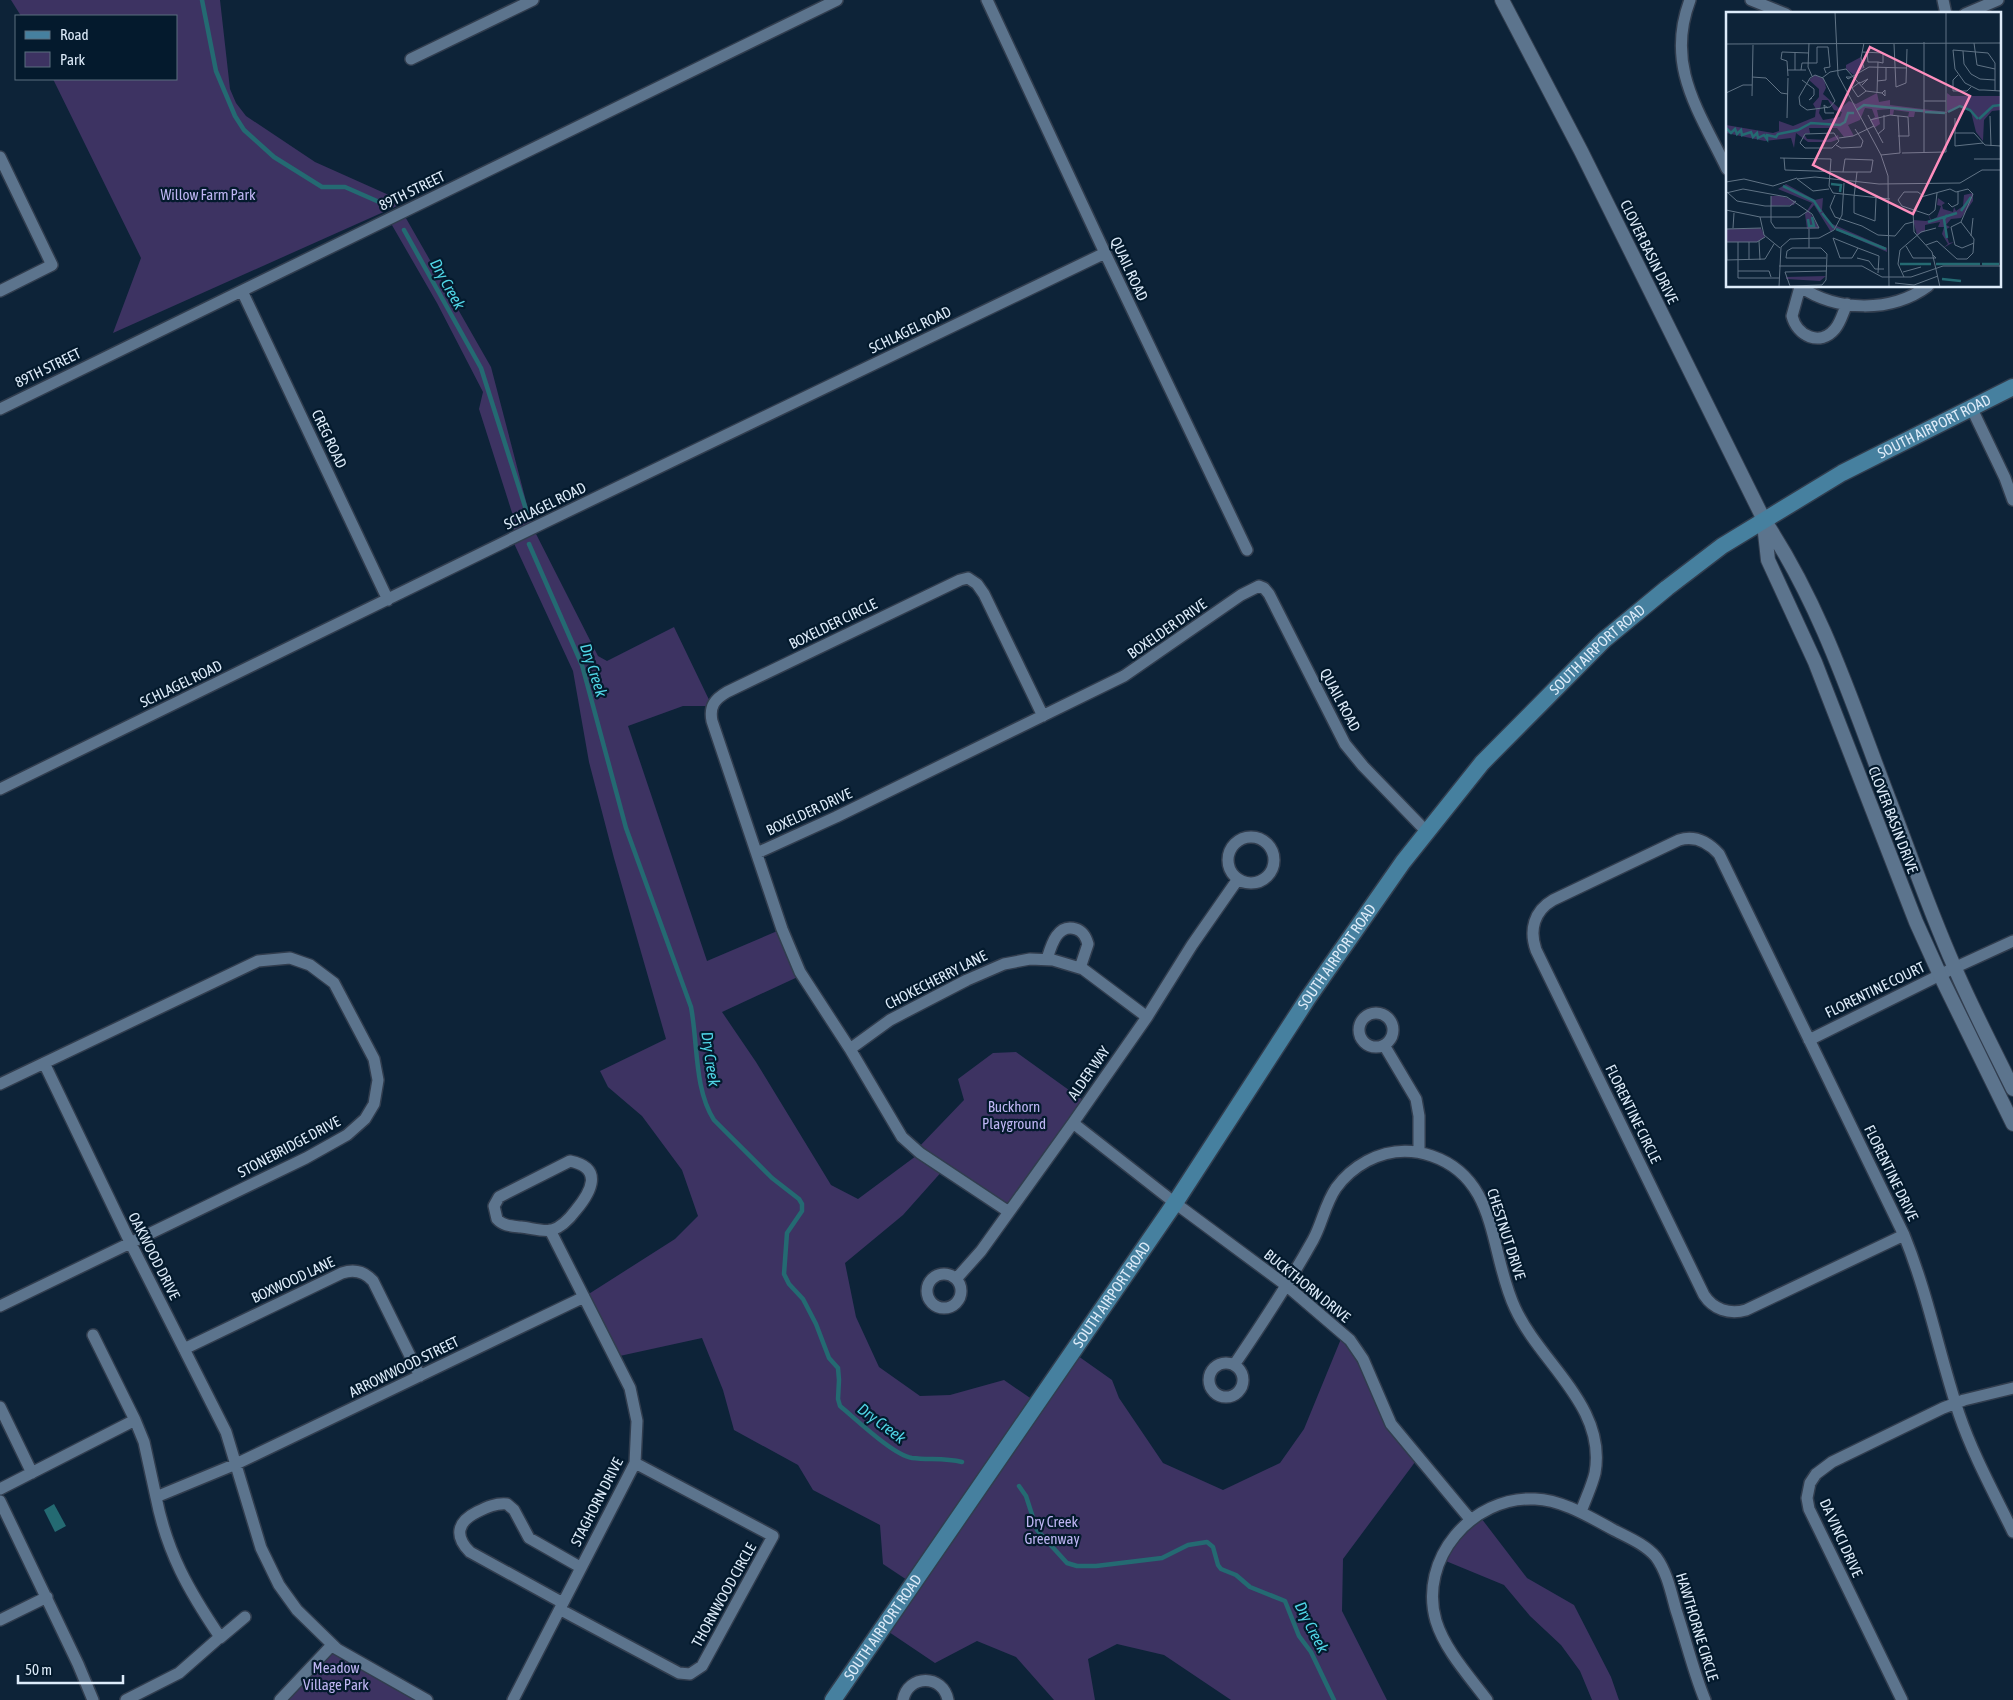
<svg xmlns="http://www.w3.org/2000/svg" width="2013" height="1700" font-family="'Asap Condensed',sans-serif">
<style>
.green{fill:#3d3362}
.water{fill:#246a72}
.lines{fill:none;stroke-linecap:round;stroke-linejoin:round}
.stream{stroke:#246a72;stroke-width:4.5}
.minor-casing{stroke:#313d4e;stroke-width:14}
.tertiary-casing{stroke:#313d4e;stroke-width:16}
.secondary-casing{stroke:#313d4e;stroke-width:19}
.minor{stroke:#5c748d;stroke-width:11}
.tertiary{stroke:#5c748d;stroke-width:14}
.secondary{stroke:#46809f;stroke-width:16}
.labels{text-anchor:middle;stroke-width:4.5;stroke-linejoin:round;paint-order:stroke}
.street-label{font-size:15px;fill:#ddebf9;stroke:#041a2d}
.park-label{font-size:15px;fill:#beb5f3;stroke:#041a2d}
.water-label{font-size:16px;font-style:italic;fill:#50d6e6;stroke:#041a2d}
.inset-river{fill:none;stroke:#246a72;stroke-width:2.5}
.inset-road{fill:none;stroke:#607385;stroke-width:1}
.view{fill:#fe8ebd;fill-opacity:0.15;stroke:#fe8ebd;stroke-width:2.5}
.inset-edge{fill:none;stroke:#ddebf9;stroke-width:2.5}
</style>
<rect width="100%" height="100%" fill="#0d2338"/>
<!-- green -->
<path class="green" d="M 11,0 L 220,0 L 230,89 L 236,103 L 246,116 L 315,162 L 391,196 L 397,206 L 113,333 L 141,258 L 53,79 L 176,79 L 176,16 L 21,16 Z
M 403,213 L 491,367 L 533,528 L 598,656 L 607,661 L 674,627 L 712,706 L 683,706 L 628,726 L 707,961 L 782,929 L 802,975 L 722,1012 L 756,1062 L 831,1185 L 858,1199 L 920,1153 L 916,1150 L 964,1100 L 958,1079 L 993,1053 L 1016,1052 L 1087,1103 L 1009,1212 L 944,1169 L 903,1215 L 845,1263 L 856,1317 L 879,1367 L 920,1396 L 950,1395 L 1004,1380 L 1036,1402 L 1071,1351 L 1112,1380 L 1119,1398 L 1163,1463 L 1223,1490 L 1280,1463 L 1304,1429 L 1343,1334 L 1350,1340 L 1384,1410 L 1418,1458 L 1343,1559 L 1342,1611 L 1387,1700 L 1231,1700 L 1164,1655 L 1117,1644 L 1088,1659 L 1095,1700 L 1054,1700 L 1016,1657 L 977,1641 L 935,1663 L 883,1628 L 913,1584 L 883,1564 L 880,1525 L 813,1490 L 798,1465 L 734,1430 L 723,1390 L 702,1338 L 615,1357 L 584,1297 L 675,1239 L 698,1216 L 682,1170 L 642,1116 L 608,1087 L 600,1071 L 666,1039 L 614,858 L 589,762 L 573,671 L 512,539 L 515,522 L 479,409 L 483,392 L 437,303 L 389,220 Z
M 1478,1514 L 1527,1578 L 1574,1605 L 1611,1677 L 1619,1700 L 1592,1700 L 1580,1671 L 1561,1645 L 1530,1616 L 1504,1585 L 1441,1559 Z
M 332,1645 L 427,1700 L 280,1700 Z"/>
<!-- water -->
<path class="water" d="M 54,1504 L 66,1526 L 55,1532 L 44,1510 Z"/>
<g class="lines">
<!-- stream -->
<path class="stream" d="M 202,0 L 216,71 L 235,116 L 244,130 L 274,157 L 322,187 L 345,187 L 386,205
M 404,230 L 481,368 L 529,519
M 529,544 L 582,665 L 626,828 L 691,1007 C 698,1043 694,1089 714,1120 L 772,1178 L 799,1199 L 802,1204 L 802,1211 L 787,1233 L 784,1274 L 789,1284 L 803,1299 L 816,1324 L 829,1358 L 838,1368 L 839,1380 L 838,1399 L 840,1406 C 856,1419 893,1455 912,1458 C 929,1460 945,1458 962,1462
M 1019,1486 L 1026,1496 L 1037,1530 L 1067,1563 L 1077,1566 L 1096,1566 L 1162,1558 L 1188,1545 L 1207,1542 L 1213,1547 L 1218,1565 L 1221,1569 L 1236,1575 L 1250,1587 L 1285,1601 L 1299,1636 L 1311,1652 L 1334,1700"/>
<defs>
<path id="minor" d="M 987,0 L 1105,253 L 1247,550
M 1690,0 C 1665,66 1699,111 1727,169
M 1751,0 L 1786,14
M 1943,0 L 1946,14
M 1965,14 L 1998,0
M 411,59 L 533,0
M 0,157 L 52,265 L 0,291
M 1799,286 C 1837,312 1891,313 1928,286
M 1800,287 L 1792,316 C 1797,336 1820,347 1835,329 C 1841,322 1843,312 1847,304
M 242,291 L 388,600
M 1971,407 L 2005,478 L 2013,500
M 0,409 L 837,0
M 0,789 L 533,528 L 1105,253
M1228 860a23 23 0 1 1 46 0a23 23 0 1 1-46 0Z
M 757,853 L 836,817 L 1124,676 L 1241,595 L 1259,586 L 1264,588 L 1269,594 L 1345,744 L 1363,766 L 1426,831
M 1047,959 C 1051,946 1057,923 1076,929 C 1083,931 1086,937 1088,944 L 1080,968
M1359 1030a17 17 0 1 1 34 0a17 17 0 1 1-34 0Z
M 1809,1040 L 1954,968 L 2013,941
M 1384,1045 L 1416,1099 L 1419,1116 L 1419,1151
M 850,1049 L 890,1020 L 967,980 L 1004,964 L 1030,959 L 1053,960 L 1083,969 L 1147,1017
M 44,1063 L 130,1242 L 226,1432 L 261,1548 L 279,1585 L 297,1610 L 337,1649 L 427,1700
M 0,1084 L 258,961 L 290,958 L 310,965 L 334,983 L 374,1059 L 378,1080 L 374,1104 L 365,1119 L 347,1135 L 306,1158 L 0,1306
M 1073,1123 L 1175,1203 L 1287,1286 L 1350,1340 L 1363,1359 L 1391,1424 L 1470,1519
M 570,1161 C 604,1168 591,1192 576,1210 C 570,1218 562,1227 552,1230 C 543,1232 531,1228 521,1227 C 512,1226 503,1226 497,1219 L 494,1206 L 499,1197 Z
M 1009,1212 L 920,1153 L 902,1137 L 850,1049 L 800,972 L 782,929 L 712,721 C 709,706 715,699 727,692 L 960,580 L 968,578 L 977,584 L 984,594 L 1043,716
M 1904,1235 L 1746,1310 C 1729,1315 1713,1309 1704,1295 L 1536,950 C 1529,930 1534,911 1553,900 L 1679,840 C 1695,835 1708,842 1719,854 L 1904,1235 C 1928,1294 1939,1354 1959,1414 C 1973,1455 1994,1493 2013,1532
M927 1291a17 17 0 1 1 34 0a17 17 0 1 1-34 0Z
M 956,1279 L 981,1251 L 1073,1123 L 1147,1017 L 1192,945 L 1238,879
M 93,1335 L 135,1420
M 184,1349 L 342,1273 C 354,1269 364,1271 373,1281 L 420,1376
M1209 1380a17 17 0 1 1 34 0a17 17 0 1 1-34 0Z
M 1234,1365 C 1262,1324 1289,1283 1313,1240 C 1322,1224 1325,1204 1336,1188 C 1344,1177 1354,1168 1367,1161 C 1388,1150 1409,1148 1432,1156 C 1499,1179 1489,1253 1515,1308 C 1540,1363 1607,1406 1595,1473 C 1592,1486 1585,1500 1581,1512
M 0,1407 L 32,1473
M 0,1489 L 135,1420 L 144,1442 L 156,1497 L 236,1464 L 584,1297
M 0,1501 L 78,1664 L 93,1700
M 563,1603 L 470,1552 C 454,1536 457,1522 477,1512 C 487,1507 496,1503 507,1504 L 514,1510 L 529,1538 L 580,1567
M 561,1610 L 679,1673 L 690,1674 L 702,1666 L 773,1536 L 635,1463
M 0,1620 L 47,1597
M 220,1638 L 245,1617
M 126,1700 L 179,1673 L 220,1637 C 189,1591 167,1553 156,1497
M 280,1700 L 332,1645
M 513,1700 L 635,1463 L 637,1421 L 630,1388 L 550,1230
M 903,1700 C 908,1674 943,1674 948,1700
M 1487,1700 C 1469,1676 1445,1650 1436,1621 C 1418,1559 1472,1496 1535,1499 C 1562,1500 1588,1516 1612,1529 C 1627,1537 1645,1544 1656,1557 C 1667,1572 1671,1592 1676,1610 C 1686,1640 1693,1671 1705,1700
M 1902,1700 L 1809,1509 L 1807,1498 L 1810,1483 L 1816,1474 L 1832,1462 L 1943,1408 L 1964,1400 L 2013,1388"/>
<path id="tertiary" d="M 1502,0 L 1581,151 L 1764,520 C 1823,608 1854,709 1892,807 C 1912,860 1931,914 1954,966 C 1972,1008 1993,1048 2013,1089
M 1764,524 L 1768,560 L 1815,662 L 1916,922 L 1940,975 L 2013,1124"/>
<g id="secondary">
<path id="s1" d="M 833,1700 L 1175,1203 L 1308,998 L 1403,862 L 1482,763 L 1604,640 L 1667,588 L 1722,546 L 1842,473 L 2013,387"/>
</g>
</defs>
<!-- minor casing -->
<use href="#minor" class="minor-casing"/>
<!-- tertiary casing -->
<use href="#tertiary" class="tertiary-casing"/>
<!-- secondary casing -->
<use href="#secondary" class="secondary-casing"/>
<!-- minor -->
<use href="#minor" class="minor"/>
<!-- tertiary -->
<use href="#tertiary" class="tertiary"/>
<!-- secondary -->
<use href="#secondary" class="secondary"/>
</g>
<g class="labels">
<!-- street labels -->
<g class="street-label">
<text transform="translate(412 191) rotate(-26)" y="5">89TH STREET</text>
<text transform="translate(1649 252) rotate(64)" y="5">CLOVER BASIN DRIVE</text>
<text transform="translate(1129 269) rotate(65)" y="5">QUAIL ROAD</text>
<text transform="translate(910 330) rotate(-26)" y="5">SCHLAGEL ROAD</text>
<text transform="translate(48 368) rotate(-26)" y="5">89TH STREET</text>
<text dy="5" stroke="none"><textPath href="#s1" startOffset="1708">SOUTH AIRPORT ROAD</textPath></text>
<text transform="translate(329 439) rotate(65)" y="5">CREG ROAD</text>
<text transform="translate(545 506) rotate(-26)" y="5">SCHLAGEL ROAD</text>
<text transform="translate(833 624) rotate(-26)" y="5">BOXELDER CIRCLE</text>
<text transform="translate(1167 629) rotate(-35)" y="5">BOXELDER DRIVE</text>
<text dy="5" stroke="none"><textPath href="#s1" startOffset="1302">SOUTH AIRPORT ROAD</textPath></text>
<text transform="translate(181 684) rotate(-26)" y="5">SCHLAGEL ROAD</text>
<text transform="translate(1340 700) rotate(62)" y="5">QUAIL ROAD</text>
<text transform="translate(809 812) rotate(-25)" y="5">BOXELDER DRIVE</text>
<text transform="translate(1893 820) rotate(69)" y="5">CLOVER BASIN DRIVE</text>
<text dy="5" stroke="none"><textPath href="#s1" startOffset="898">SOUTH AIRPORT ROAD</textPath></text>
<text transform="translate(936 980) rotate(-27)" y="5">CHOKECHERRY LANE</text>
<text transform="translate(1875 990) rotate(-26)" y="5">FLORENTINE COURT</text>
<text transform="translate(1089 1073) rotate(-55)" y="5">ALDER WAY</text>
<text transform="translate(1633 1114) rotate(64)" y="5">FLORENTINE CIRCLE</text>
<text transform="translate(289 1147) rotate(-28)" y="5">STONEBRIDGE DRIVE</text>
<text transform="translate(1891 1173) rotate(64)" y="5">FLORENTINE DRIVE</text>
<text transform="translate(1506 1234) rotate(72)" y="5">CHESTNUT DRIVE</text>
<text transform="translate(154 1256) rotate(63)" y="5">OAKWOOD DRIVE</text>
<text transform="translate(293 1280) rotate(-25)" y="5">BOXWOOD LANE</text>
<text transform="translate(1307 1286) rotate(39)" y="5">BUCKTHORN DRIVE</text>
<text dy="5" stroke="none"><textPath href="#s1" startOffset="492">SOUTH AIRPORT ROAD</textPath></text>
<text transform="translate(404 1367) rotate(-26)" y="5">ARROWWOOD STREET</text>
<text transform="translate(597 1502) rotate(-63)" y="5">STAGHORN DRIVE</text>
<text transform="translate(1841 1538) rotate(66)" y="5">DA VINCI DRIVE</text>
<text transform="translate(724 1595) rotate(-61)" y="5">THORNWOOD CIRCLE</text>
<text transform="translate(1697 1627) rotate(73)" y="5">HAWTHORNE CIRCLE</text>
<text dy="5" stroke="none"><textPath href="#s1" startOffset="88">SOUTH AIRPORT ROAD</textPath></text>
</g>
<!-- park labels -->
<g class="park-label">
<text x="208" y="200">Willow Farm Park</text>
<text x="1014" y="1112">Buckhorn<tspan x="1014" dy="17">Playground</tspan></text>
<text x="1052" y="1527">Dry Creek<tspan x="1052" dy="17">Greenway</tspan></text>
<text x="336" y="1673">Meadow<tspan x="336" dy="17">Village Park</tspan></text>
</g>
<!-- water labels -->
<g class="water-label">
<text transform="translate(448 284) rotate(61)" y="6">Dry Creek</text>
<text transform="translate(594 670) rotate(72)" y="6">Dry Creek</text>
<text transform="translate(711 1059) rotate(82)" y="6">Dry Creek</text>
<text transform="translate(882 1423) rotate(37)" y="6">Dry Creek</text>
<text transform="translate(1312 1627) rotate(63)" y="6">Dry Creek</text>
</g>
</g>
<!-- overview -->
<g transform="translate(1726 12)">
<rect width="275" height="275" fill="#0d2338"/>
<path d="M 135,45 L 138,56 L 128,63 L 120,57 L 120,53 ZM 89,63 L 98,67 L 100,76 L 97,82 L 114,97 L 123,89 L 130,92 L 151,81 L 153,90 L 164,88 L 164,93 L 221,100 L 221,81 L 225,84 L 275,84 L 275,98 L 266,99 L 258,108 L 257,129 L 250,120 L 245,100 L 232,94 L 220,101 L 189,100 L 188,105 L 182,105 L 183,100 L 168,98 L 167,103 L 164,103 L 164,97 L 151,98 L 154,112 L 148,116 L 144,108 L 149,105 L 146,97 L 139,96 L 134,108 L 122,113 L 128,124 L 118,125 L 111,116 L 83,116 L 84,121 L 78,122 L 81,127 L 101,128 L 112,123 L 113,127 L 105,130 L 82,130 L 70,121 L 68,136 L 65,126 L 39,129 L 0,121 L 0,113 L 47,121 L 53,119 L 53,109 L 67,114 L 89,105 L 90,97 L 87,92 L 93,85 L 93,77 L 83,68 ZM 96,88 L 102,88 L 108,98 L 116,100 L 114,105 L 97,108 L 93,101 ZM 60,172 L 89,188 L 97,186 L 96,198 L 104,211 L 161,236 L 161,240 L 108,217 L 105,220 L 88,193 L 83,199 L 93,216 L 81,217 L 79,202 L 86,191 L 52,177 ZM 247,181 L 247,189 L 235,206 L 225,207 L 220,213 L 224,215 L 219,218 L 223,231 L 228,230 L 217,236 L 222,232 L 216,222 L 218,215 L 212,215 L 214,210 L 199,213 L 199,219 L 191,223 L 187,208 L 200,209 L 204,208 L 203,203 L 205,208 L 211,205 L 215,194 L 211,193 L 212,186 L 219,191 L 216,193 L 217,197 L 227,200 L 228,195 L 230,199 L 237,194 L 238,183 ZM 45,184 L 55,184 L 70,189 L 68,193 L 45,194 ZM 35,216 L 39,225 L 31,230 L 1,230 L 0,217 ZM 100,264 L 94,269 L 60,267 L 60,265 Z" fill="#3d3362" fill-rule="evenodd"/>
<path class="inset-river" d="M 131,98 L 138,93 L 197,99M 199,100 L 219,101M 222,100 L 234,94 L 244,98 L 252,107M 253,107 L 267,94 L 275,93M 0,116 L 5,121 L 9,117 L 11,122 L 15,118 L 16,123 L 25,120 L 27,125 L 31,121 L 32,126 L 38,123 L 41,127 L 41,123 L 50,125 L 52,122 L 72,118 L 85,111 L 114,113 L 119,110 L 122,101 L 128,101M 105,172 L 115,173 L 114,180M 57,174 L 88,189 L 95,200M 235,199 L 245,185M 96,201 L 108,216M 82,207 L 83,214 L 88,214 L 86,205M 202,210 L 231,201M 110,217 L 160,237M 221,226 L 218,207 L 221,203M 174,252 L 205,252M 210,252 L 254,252M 256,252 L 273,252M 216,267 L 235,269"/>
<path class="inset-road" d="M 109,0 L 112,63 L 155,143 L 162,164 L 163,275M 83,31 L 82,55 L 86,64M 138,31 L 135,46 L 138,56M 220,31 L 220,0M 248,31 L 251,53 L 269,57M 0,32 L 275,31M 168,32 L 170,75 L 180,71 L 181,37M 237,39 L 238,52 L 245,62 L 254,67 L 269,68M 136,40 L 157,41 L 157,51 L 152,50 L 151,81M 141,40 L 142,50 L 152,50M 61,58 L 80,58M 69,58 L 69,40M 75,58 L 76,51 L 91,51 L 91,35 L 102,35 L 104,55 L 98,56 L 100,61M 89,63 L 97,66 L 109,89 L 104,95 L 81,98 L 74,93 L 73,85 L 84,66 ZM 232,63 L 227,68 L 227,79 L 241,79 L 245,75M 62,64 L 61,49 L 55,47 L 56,40 L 83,41M 26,65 L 40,66 L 55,81 L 62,82M 125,65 L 120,65 L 122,67 L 143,55 L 181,56M 96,66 L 104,60 L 120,57 L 140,79 L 156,81 L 159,78 L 159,84 L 156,81M 76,68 L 88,77 L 88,83 L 83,88 L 86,86M 151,69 L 160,68 L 160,56M 134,70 L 126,76 L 132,85 L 140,79M 134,71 L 142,67 L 136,73M 269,79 L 269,51 L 262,41 L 227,38 L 229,57 L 239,71 L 253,78 L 258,78 L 275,79M 0,81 L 17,73 L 26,73M 26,84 L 27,33M 198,89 L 220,89M 102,96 L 98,93 L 99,101 L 108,101M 142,103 L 157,131M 264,104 L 265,134M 61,106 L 62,66M 229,106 L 229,134 L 257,131M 144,108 L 164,103 L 182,105 L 183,124 L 172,124M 108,121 L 113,129 L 106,136 L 79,136 L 74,131 L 79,122 ZM 229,121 L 248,121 L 259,133 L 275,134M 152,122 L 158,117 L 158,103M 113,126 L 127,124 L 148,114M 110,133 L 115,136 L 135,135 L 137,129 L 129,117M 176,141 L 220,140 L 220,31M 198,141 L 198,30M 155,143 L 174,141 L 172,104M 54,146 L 105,147 L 103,174 L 107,181 L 164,187M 58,146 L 59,158 L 117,160 L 145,160 L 147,148 L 119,147 L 117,160M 248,147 L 275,147M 71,167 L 89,165 L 153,172 L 234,171 L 256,158 L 275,158M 71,167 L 87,179 L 103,177M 0,170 L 18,167 L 47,174 L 71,166M 1,180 L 11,189 L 39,194 L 64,194 L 70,189M 0,181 L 17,177 L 61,185 L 86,202 L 93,216 L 49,216 L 45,210 L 45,184M 109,183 L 104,195 L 109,205 L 136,214 L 152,223 L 169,224 L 179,212 L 187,210M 197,184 L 192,180 L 178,180 L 172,188 L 176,194 L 203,203 L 209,198 L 211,181M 128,185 L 128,201 L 149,209 L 150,186M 128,185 L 131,160M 222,191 L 226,195 L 232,192 L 232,179M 0,198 L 34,205 L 73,205 L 82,199M 34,205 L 38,223 L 54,236M 235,210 L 225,215 L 229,233 L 236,236 L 248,231M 7,216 L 8,201M 0,217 L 35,216M 83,217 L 83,236M 0,223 L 1,248M 245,224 L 247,206M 107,226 L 132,236 L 126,246 L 114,246 ZM 33,229 L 34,248M 1,230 L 31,230 L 39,225M 12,230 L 12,266 L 53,266M 23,230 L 23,248M 200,233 L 211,229 L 231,247 L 241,247 L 247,241 L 248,227 L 235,210 L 247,182 L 242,177 L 230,180 L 224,177M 180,234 L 187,246 L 210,246 L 207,243M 132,236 L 153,244 L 152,261M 275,236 L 275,270M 60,246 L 100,246M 131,246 L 143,249 L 149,257 L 158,257M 0,248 L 39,247 L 48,232M 53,254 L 136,254 L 156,265 L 185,265 L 217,254 L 275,254M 12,259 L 43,259 L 45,265M 59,260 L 64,274 L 96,273 L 100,268 L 101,242 L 95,236 L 66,236 L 61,239 L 60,246M 59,260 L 100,259M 177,260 L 195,255M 178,265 L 172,252 L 174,238 L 195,220 L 210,216M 169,271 L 188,273 L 212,264M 53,275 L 55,235 L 64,227 L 93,226 L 108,218 L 116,203 L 118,171M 214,275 L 206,240 L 188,220 L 187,199 L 195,185 L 224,177"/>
<path class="view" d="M 144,35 L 244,84 L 187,202 L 87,153 Z"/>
<rect width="275" height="275" class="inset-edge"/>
</g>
<!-- legend -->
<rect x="15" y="15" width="162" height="65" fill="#041a2d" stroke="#5b6e7f"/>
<rect x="25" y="31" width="25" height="8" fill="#46809f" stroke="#5b6e7f"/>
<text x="60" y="40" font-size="15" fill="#ddebf9">Road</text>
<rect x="25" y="52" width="25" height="15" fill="#3d3362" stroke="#5b6e7f"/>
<text x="60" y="65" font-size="15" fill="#ddebf9">Park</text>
<!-- scale -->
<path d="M18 1675v8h105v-8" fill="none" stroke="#ddebf9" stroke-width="2.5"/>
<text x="25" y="1675" font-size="15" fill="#ddebf9" stroke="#041a2d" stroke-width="4" paint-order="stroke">50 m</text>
</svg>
